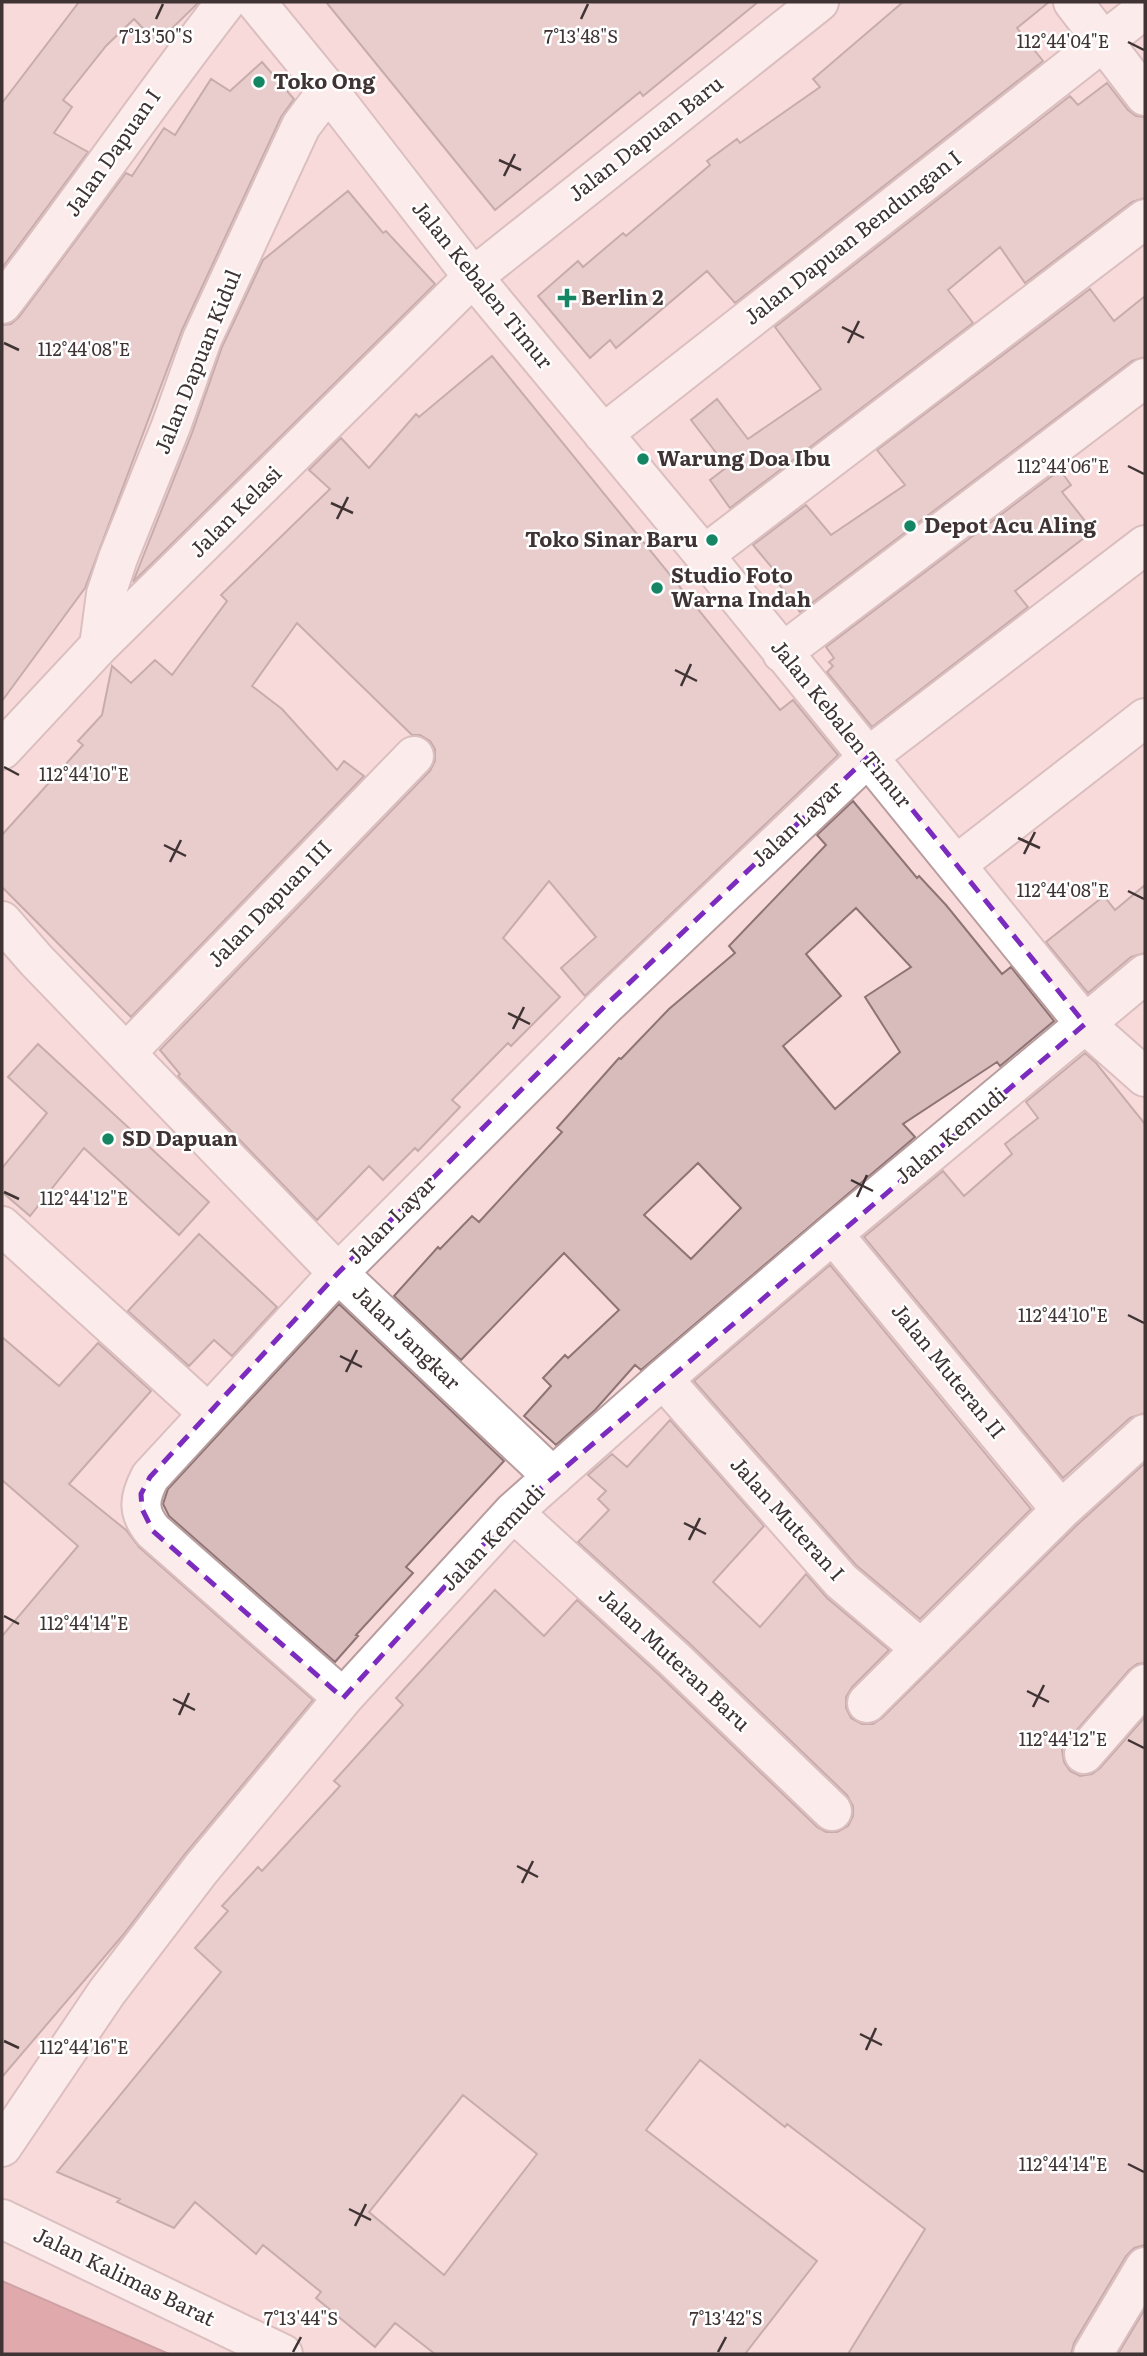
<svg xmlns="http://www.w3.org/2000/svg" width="1147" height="2356" font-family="Literata,serif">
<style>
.water{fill:#c37075;stroke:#9b5e62;stroke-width:2}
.building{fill:#d8bbbb;stroke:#8e7474;stroke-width:2;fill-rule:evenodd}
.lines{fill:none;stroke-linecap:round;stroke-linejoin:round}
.minor-casing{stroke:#b99d9e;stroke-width:42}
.minor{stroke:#fff;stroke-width:38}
.marked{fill:none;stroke:#7b2cbf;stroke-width:5;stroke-dasharray:14 9;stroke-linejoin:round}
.ticks{fill:none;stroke:#3f3334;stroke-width:2.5}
.poi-dot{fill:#158664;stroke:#fff;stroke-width:2.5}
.labels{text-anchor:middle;stroke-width:5;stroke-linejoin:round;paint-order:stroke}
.poi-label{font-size:21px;font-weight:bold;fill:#3f3334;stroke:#fff;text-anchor:start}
.street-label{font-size:21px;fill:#3f3334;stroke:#fff}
.ticks-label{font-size:18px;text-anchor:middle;fill:#3f3334;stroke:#fff;stroke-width:5;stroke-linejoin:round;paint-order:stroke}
</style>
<rect width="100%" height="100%" fill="#f8dadb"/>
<!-- water -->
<path class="water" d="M 2,2281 L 169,2354 L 2,2354 Z"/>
<!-- building -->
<path class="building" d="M 79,2 L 199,2 L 157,43 L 134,19 L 106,46 L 63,100 L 72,107 L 54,133 L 88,152 L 2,268 L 2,103 Z
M 326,2 L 758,2 L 643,96 L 640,92 L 495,210 Z
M 903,2 L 1049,2 L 1017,28 L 1043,61 L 735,303 L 707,271 L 616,348 L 610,340 L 590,358 L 538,296 L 578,261 L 583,267 L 623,233 L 626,236 L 710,165 L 707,161 L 737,139 L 740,143 L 820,87 L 813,79 Z
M 262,62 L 294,99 L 281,117 L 182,330 L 85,588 L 2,701 L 2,325 L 11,324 L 19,317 L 126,173 L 132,176 L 164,128 L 175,135 L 211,79 L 230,91 Z
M 1107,83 L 1128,110 L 1136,116 L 1145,117 L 1145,198 L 1132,202 L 1025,283 L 1000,247 L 948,290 L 973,323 L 730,508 L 710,480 L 727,467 L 691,420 L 717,399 L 748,439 L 821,389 L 775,327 L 1070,96 L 1078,105 Z
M 348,191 L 383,233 L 386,231 L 435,284 L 133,582 L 192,433 L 222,347 L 263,260 Z
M 1090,289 L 1114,321 L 1145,296 L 1145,357 L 1132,361 L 800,612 L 775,579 L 779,576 L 753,545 L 806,505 L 831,535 L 905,485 L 877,450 Z
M 492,356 L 780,710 L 793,700 L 838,755 L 585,996 L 561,968 L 596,937 L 549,881 L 503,938 L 560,997 L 511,1046 L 508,1043 L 452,1100 L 460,1107 L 418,1151 L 415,1148 L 383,1180 L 369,1166 L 317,1220 L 178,1076 L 180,1074 L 160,1050 L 430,771 L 435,761 L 435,749 L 430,741 L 420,735 L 412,735 L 297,623 L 252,686 L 282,709 L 337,770 L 344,761 L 364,776 L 131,1017 L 2,887 L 2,835 L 83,745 L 78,741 L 102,715 L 112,666 L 131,683 L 155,660 L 172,675 L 227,601 L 221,595 L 330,489 L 309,470 L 341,438 L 369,468 L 416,414 L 419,417 Z
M 1060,470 L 1071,485 L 1062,492 L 1093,531 L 1015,591 L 1028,607 L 872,727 L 827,672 L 833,666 L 829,662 L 834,658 L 826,647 Z
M 853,801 L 917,878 L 919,876 L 946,905 L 1002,974 L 1011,967 L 1054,1021 L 1000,1066 L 997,1062 L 903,1124 L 915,1137 L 641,1370 L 635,1365 L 595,1410 L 556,1445 L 524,1416 L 551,1386 L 543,1378 L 565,1355 L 568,1358 L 619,1310 L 564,1253 L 461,1360 L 394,1296 L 438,1247 L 440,1249 L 472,1216 L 479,1222 L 562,1132 L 557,1128 L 619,1058 L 621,1059 L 669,1009 L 735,953 L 729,946 L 826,845 L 817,835 ZM 856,908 L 911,967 L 865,997 L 900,1052 L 835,1109 L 783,1046 L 841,996 L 806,954 ZM 698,1163 L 741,1208 L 691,1259 L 644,1215 Z
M 1145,885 L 1145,953 L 1131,957 L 1088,993 L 1046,942 L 1104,896 L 1115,910 Z
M 38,1044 L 209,1202 L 179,1235 L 84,1148 L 30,1216 L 2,1192 L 2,1168 L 47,1113 L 8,1077 Z
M 1085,1053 L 1096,1063 L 1145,1124 L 1145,1413 L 1130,1418 L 1063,1478 L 864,1237 L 943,1171 L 964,1196 L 1012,1154 L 1005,1144 L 1038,1118 L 1026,1102 Z
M 199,1234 L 277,1307 L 232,1356 L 214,1340 L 189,1366 L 128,1311 Z
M 830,1265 L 1031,1509 L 920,1619 L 856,1565 L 694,1381 Z
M 339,1304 L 504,1461 L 406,1567 L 413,1573 L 356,1635 L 358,1636 L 335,1662 L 169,1516 L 163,1504 L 168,1489 Z
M 2,1337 L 59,1386 L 98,1343 L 151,1391 L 69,1484 L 126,1530 L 139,1547 L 313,1700 L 184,1855 L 123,1935 L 2,2077 L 2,1636 L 78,1546 L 2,1480 Z
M 670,1420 L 764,1526 L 713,1582 L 760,1627 L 806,1574 L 827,1598 L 889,1650 L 852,1687 L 846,1697 L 846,1708 L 851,1718 L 862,1724 L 873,1724 L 882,1718 L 1076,1526 L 1145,1463 L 1145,1663 L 1137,1664 L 1129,1670 L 1068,1740 L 1062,1750 L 1064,1762 L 1070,1771 L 1080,1776 L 1092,1774 L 1100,1768 L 1145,1717 L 1145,2245 L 1134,2248 L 1126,2256 L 1074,2343 L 1071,2354 L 848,2354 L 925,2229 L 787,2124 L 785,2127 L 700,2060 L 646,2130 L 817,2261 L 745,2354 L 435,2354 L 395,2323 L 375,2347 L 316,2298 L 321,2292 L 263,2245 L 256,2254 L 195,2202 L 174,2228 L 117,2202 L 120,2199 L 57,2172 L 221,1972 L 195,1948 L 228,1911 L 222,1906 L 258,1867 L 262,1871 L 340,1786 L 334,1781 L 403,1705 L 396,1698 L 495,1590 L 544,1636 L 577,1600 L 659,1675 L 817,1827 L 826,1832 L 837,1832 L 848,1826 L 853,1816 L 853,1806 L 847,1795 L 689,1643 L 578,1542 L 609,1510 L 598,1499 L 606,1491 L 588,1475 L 612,1454 L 627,1467 ZM 463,2095 L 537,2154 L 444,2275 L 369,2212 Z
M 1145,2309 L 1145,2354 L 1118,2354 Z"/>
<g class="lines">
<defs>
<path id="minor" d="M 256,2 L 328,90 L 473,277 L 704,555 L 1085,1024 L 1145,1077
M 1073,2 L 1145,96
M 2,304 C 78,205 149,101 226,2
M 603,434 L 1145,9
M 704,555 L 1145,219
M 99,646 L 106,594 L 118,558 L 171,426 L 202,339 L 301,126 L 328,90
M 782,653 L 1145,378
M 2,750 L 99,646 L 473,277 L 819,2
M 956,865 L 1145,718
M 2,921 L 36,960 L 338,1273 L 553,1477
M 127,1052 L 414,756
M 2,1226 L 208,1413
M 833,1234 L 1061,1510
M 663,1379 L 841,1581 L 920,1648
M 513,1512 L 674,1659 L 832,1811
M 343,1698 L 153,1531 C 137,1512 139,1498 150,1477 L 338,1273 L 605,1006 L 869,756 L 1145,545
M 867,1703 L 1061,1510 L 1145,1434
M 1084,1754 L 1145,1684
M 2,2147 L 107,1992 L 201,1869 L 343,1698 L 513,1512 L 663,1379 L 833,1234 L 1145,974
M 2,2219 L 283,2354
M 1093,2354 L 1145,2267"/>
</defs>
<!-- minor casing -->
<use href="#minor" class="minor-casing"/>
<!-- minor -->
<use href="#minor" class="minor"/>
</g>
<!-- marked area -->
<path d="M0 0H1147V2356H0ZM 869,756 L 1085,1024 L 513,1512 L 343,1698 L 153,1531 L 142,1509 L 141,1494 L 150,1477 L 338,1273 L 605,1006 Z" fill="#f8dadb" fill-opacity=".55" fill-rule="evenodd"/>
<path class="marked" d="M 869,756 L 1085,1024 L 513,1512 L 343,1698 L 153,1531 L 142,1509 L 141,1494 L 150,1477 L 338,1273 L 605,1006 Z"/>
<!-- ticks -->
<path class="ticks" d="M 156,19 L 163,4M 581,19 L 588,4M 1128,42 L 1144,50M 499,160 L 521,170M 504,176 L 515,154M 842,327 L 864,338M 4,343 L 19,350M 848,343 L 859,321M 1128,466 L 1144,474M 331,503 L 353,513M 337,519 L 348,497M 675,670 L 697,681M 681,686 L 691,664M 4,767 L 19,775M 1018,838 L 1040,848M 164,845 L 186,856M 1024,854 L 1035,832M 170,862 L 181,840M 1128,891 L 1144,899M 508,1013 L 530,1024M 513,1029 L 524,1007M 851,1180 L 873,1191M 4,1192 L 19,1199M 857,1197 L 867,1175M 1128,1315 L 1144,1323M 340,1356 L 362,1367M 346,1372 L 357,1350M 684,1523 L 706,1534M 689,1540 L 700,1518M 4,1616 L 19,1624M 1027,1691 L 1049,1702M 173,1699 L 195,1710M 1033,1707 L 1044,1685M 179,1715 L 189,1693M 1128,1740 L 1144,1748M 517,1866 L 538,1877M 522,1883 L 533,1861M 860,2034 L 882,2045M 4,2041 L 19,2048M 866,2050 L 876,2028M 1128,2164 L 1144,2172M 349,2209 L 371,2220M 355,2226 L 366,2204M 293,2352 L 301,2337M 718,2352 L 726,2337"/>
<!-- markers -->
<g class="poi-dot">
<circle cx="259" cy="82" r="7"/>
<path d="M563.5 287.5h7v7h7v7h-7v7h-7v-7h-7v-7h7z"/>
<circle cx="643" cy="459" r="7"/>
<circle cx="910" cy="526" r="7"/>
<circle cx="712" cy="540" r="7"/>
<circle cx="657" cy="588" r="7"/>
<circle cx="108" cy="1139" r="7"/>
</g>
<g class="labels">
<!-- poi labels -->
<g class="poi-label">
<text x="273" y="89">Toko Ong</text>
<text x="581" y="305">Berlin 2</text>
<text x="657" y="466">Warung Doa Ibu</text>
<text x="924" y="533">Depot Acu Aling</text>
<text x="698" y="547" text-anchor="end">Toko Sinar Baru</text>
<text x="671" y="583">Studio Foto<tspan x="671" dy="24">Warna Indah</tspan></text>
<text x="122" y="1146">SD Dapuan</text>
</g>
<!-- street labels -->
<g class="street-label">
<text transform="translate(646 139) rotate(-38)" y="7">Jalan Dapuan Baru</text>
<text transform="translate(113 153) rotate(-55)" y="7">Jalan Dapuan I</text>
<text transform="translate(853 238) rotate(-38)" y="7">Jalan Dapuan Bendungan I</text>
<text transform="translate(482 285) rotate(51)" y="7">Jalan Kebalen Timur</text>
<text transform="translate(198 362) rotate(-68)" y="7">Jalan Dapuan Kidul</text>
<text transform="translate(236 512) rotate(-45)" y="7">Jalan Kelasi</text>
<text transform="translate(841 724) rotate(51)" y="7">Jalan Kebalen Timur</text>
<text transform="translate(797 824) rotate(-43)" y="7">Jalan Layar</text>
<text transform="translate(270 904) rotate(-46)" y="7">Jalan Dapuan III</text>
<text transform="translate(951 1136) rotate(-40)" y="7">Jalan Kemudi</text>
<text transform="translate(392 1220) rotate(-45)" y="7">Jalan Layar</text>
<text transform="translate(406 1338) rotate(44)" y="7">Jalan Jangkar</text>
<text transform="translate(948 1371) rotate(51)" y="7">Jalan Muteran II</text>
<text transform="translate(787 1519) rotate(48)" y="7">Jalan Muteran I</text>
<text transform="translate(493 1538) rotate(-46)" y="7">Jalan Kemudi</text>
<text transform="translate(674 1660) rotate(43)" y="7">Jalan Muteran Baru</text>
<text transform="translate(124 2277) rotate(26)" y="7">Jalan Kalimas Barat</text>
</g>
</g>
<g class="ticks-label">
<text x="156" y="43">7°13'50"S</text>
<text x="581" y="43">7°13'48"S</text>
<text x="1063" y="48">112°44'04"E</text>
<text x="84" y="356">112°44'08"E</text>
<text x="1063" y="473">112°44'06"E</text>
<text x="84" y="781">112°44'10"E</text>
<text x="1063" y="897">112°44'08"E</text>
<text x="84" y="1205">112°44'12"E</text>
<text x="1063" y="1322">112°44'10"E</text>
<text x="84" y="1630">112°44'14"E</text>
<text x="1063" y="1746">112°44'12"E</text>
<text x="84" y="2054">112°44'16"E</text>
<text x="1063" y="2171">112°44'14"E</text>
<text x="301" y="2325">7°13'44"S</text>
<text x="726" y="2325">7°13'42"S</text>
</g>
<!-- border -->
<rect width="1147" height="2356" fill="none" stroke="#3f3334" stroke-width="7"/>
</svg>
